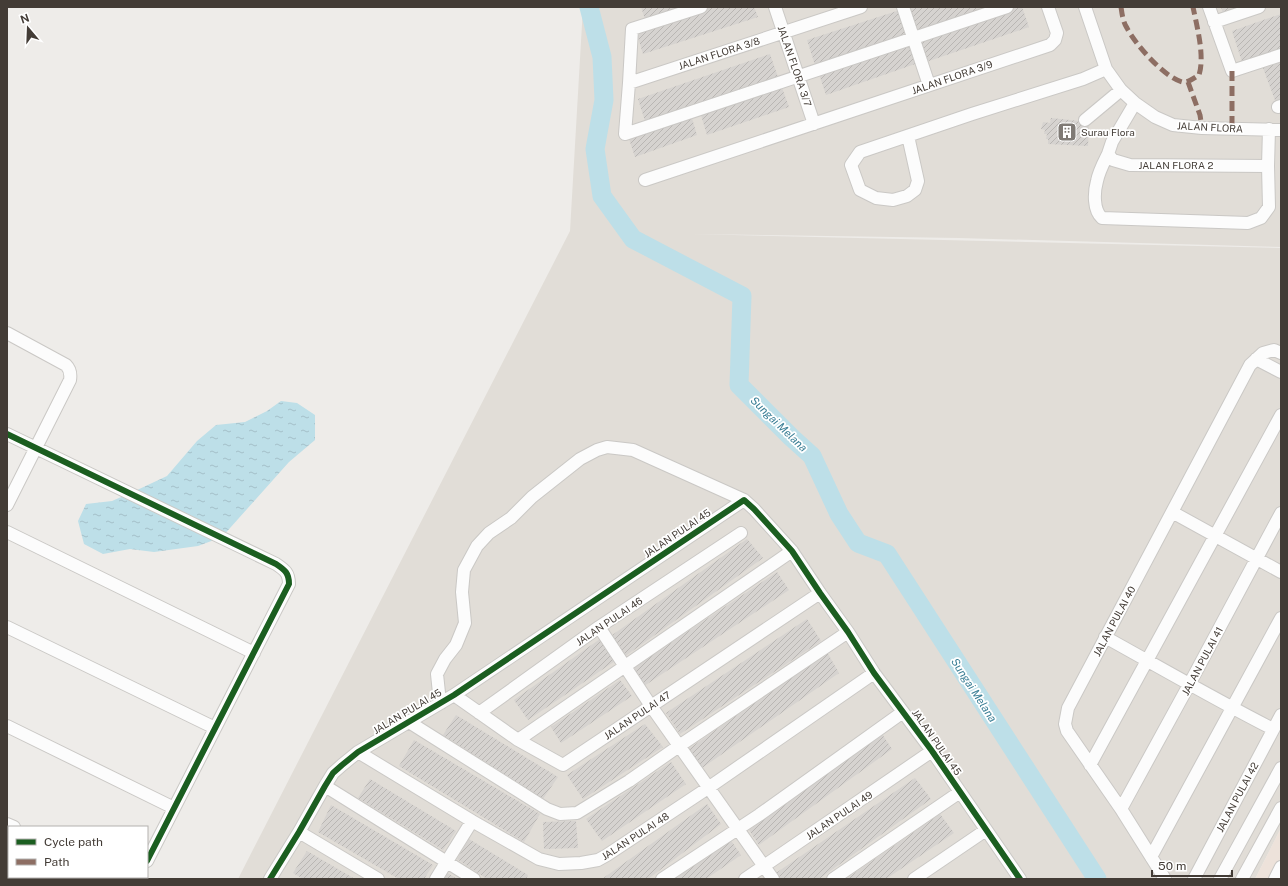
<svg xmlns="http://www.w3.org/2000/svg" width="1288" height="886" font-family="'Public Sans',sans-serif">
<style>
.residential{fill:#e1ddd7}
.commercial{fill:#ede2da}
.water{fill:url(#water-ripples)}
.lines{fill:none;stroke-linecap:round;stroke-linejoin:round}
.river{stroke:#bddfe8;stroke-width:19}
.building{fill:url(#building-hatch)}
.minor-casing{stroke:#cac8c5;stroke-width:14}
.minor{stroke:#fcfcfc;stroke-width:12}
.quiet{stroke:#8d6e63;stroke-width:5;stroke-dasharray:10 5;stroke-linecap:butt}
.cycleway-casing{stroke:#fff;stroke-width:8}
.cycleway{stroke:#1b5e20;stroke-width:6}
.labels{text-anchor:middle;stroke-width:3.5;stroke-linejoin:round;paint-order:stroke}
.street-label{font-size:10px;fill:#433c36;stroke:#fff}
.poi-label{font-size:10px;fill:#433c36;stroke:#fff;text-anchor:start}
.water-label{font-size:11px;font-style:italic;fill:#387d94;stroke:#fff}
</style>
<defs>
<pattern id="water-ripples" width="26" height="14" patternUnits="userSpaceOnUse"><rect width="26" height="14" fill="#bddfe8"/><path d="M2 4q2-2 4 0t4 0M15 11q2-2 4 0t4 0" fill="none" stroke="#a4c0c8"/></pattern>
<pattern id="building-hatch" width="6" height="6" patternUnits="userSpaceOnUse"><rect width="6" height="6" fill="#d6d3d0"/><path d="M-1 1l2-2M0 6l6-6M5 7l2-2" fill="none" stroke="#b9b6b3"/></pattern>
</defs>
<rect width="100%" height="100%" fill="#eeece9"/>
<!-- residential -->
<path class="residential" d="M 583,7 L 1281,7 L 1281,247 L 959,238 L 692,234 L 1281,248 L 1281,828 L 1255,879 L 238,879 L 570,231 Z"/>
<!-- commercial -->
<path class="commercial" d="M 1281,828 L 1281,879 L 1255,879 Z"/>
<!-- water -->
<path class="water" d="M 281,401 L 297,403 L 315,415 L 315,440 L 289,462 L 222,537 L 198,546 L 154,552 L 130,549 L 103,554 L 84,544 L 78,521 L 86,504 L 112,501 L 135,491 L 167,476 L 197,441 L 216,425 L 245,422 L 267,411 Z"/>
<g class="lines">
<!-- river -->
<path class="river" d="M 589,7 L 602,57 L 604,100 L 595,149 L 602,196 L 633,239 L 742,296 L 739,385 L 791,437 L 812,456 L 839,514 L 858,543 L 887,554 L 1097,879"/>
</g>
<!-- building -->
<path class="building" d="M 641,7 L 681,7 L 645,19 Z
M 710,7 L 754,7 L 758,17 L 643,54 L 636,31 Z
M 906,7 L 992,7 L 915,32 Z
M 1015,7 L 1022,7 L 1029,27 L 926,62 L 919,40 Z
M 1221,7 L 1262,7 L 1225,20 Z
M 900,10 L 908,35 L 815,65 L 807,40 Z
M 1281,14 L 1281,52 L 1243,65 L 1232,31 Z
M 911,42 L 918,63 L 826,95 L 819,74 Z
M 770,54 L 778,77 L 645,121 L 638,99 Z
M 1281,62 L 1281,102 L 1276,103 L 1263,68 Z
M 781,85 L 789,107 L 707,135 L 700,112 Z
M 691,115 L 697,135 L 635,157 L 628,136 Z
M 1051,118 L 1089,122 L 1088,146 L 1048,144 L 1048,139 L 1046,139 L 1047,134 L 1044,134 L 1045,130 L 1041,129 L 1043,122 L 1050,123 Z
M 747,539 L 763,558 L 624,657 L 611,636 Z
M 777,572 L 789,590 L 644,686 L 633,668 Z
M 807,619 L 821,641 L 680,734 L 666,713 Z
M 600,639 L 615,661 L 528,720 L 514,700 Z
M 827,652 L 839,673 L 702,768 L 687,750 Z
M 620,680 L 632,696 L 561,743 L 551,727 Z
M 456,715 L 558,777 L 543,799 L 443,735 Z
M 645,724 L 663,747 L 583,799 L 567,775 Z
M 882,734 L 892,749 L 759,845 L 749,830 Z
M 414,740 L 540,814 L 524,842 L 399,766 Z
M 671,762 L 686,784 L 602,841 L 586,819 Z
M 915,778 L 931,799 L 819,879 L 781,879 L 776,873 Z
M 370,779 L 456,831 L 443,850 L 358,798 Z
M 707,804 L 721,824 L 648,879 L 602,879 Z
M 331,805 L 433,865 L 424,879 L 399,879 L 318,832 Z
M 940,814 L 954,833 L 886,879 L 846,879 Z
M 576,821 L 578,848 L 544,849 L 543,822 Z
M 469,839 L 528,875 L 526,879 L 487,879 L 457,859 Z
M 730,839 L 741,855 L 706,879 L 672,879 Z
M 307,851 L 355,879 L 303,879 L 293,873 Z
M 446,872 L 457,879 L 442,879 Z"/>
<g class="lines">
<defs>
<path id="minor" d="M 701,7 L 632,29 L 629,83 L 861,7
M 775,7 L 814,124
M 903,7 L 929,85
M 1085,7 L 1106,69 L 1121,90 L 1135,103 L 1155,117 L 1173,125 L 1202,128 L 1281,130
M 1209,7 L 1232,71 L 1281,55
M 1214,22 L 1259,7
M 629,83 L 625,134 L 1007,7
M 1135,103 L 1112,142 L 1108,154 L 1113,160 L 1130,165 L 1268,166 L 1269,129
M 1278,107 L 1281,106
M 1085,120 L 1121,90
M 908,136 L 918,181 L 915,190 L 907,196 L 893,200 L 876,198 L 860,190 L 851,165 L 860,152 L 972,114 L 1083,79 L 1106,69
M 1108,154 C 1104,162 1099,171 1097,181 C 1094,192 1093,210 1102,218 L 1248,223 L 1261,218 L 1269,207 L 1268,166
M 645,180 L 1050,45 L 1055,40 L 1057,33 L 1048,7
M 7,333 L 66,365 C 70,369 71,374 70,380 L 7,505
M 1256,359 L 1281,372
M 7,434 L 276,564 C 285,570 289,573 289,584 L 147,861
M 1172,512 L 1281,572
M 7,532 L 254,653
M 7,627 L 215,728
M 599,627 L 651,706 L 773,879
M 1105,637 C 1161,668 1216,700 1273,729
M 454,695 L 518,740 L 563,765 L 820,593
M 441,703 L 439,693 L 437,674 L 445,659 L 456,645 L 465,623 L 462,592 L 464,570 L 477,546 L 489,533 L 511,518 L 532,497 L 580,459 L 597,450 L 607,447 L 633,450 L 744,500 L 754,509 L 792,551 L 820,593 L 848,632 L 874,673 L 932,751 L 1020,879
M 479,713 L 599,627 L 741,533
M 409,722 L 547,809 L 560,814 L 577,813 L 629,781 L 679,746 L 848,632
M 7,726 L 174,808
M 518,740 L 792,551
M 358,752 L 472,821 L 539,859 L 559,864 L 581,863 L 598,860 L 607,855 L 708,788 L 874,673
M 1090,765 L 1281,415
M 325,786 L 474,879
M 1121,809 L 1190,683 L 1281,513
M 7,824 L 14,827
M 299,832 L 378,879
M 1151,857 L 1281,618
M 121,877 L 125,879
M 134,879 L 138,877
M 270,879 L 299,832 L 325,786 L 333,773 L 342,765 L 358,752 L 454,695 L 744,500
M 436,879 L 472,821
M 662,879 L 759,815 L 903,712
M 745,879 L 932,751
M 833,879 L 960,792
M 914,879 L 986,830
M 1165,879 L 1121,809 L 1067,731 L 1065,724 L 1068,708 L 1250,365 L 1263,353 L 1274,350 L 1281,353
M 1194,879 L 1281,715
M 1220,879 L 1281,768
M 1242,879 L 1281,808
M 1275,879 L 1281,867"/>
</defs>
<!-- minor casing -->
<use href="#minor" class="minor-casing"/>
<!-- minor -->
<use href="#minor" class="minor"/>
<!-- quiet -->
<path class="quiet" d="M 1121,7 C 1122,14 1123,22 1127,28 C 1135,44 1164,77 1182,82 C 1188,83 1194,78 1199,75 C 1205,56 1197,27 1193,7
M 1232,71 L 1232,128
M 1188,82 L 1200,115 L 1202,128"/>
<defs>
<path id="cycleway" d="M 7,434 L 276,564 C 285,570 289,573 289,584 L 147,861
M 270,879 L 299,832 L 325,786 L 333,773 L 342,765 L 358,752 L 454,695 L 744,500 L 754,509 L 792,551 L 820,593 L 848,632 L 874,673 L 932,751 L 1020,879"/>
</defs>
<!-- cycleway casing -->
<use href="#cycleway" class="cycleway-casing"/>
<!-- cycleway -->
<use href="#cycleway" class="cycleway"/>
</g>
<!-- icons -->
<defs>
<symbol id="building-square" viewBox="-11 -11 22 22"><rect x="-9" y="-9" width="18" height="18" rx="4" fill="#7f7a75" stroke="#fff"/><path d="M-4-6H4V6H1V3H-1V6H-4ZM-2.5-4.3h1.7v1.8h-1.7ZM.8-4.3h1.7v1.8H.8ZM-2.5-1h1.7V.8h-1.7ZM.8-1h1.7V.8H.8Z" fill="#fff"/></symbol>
</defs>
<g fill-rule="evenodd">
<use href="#building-square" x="1056" y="121" width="22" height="22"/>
</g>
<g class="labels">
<!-- street labels -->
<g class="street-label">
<text transform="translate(719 53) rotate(-18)" y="4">JALAN FLORA 3/8</text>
<text transform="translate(795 66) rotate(71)" y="4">JALAN FLORA 3/7</text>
<text transform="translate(952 77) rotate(-19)" y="4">JALAN FLORA 3/9</text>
<text transform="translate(1210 127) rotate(3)" y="4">JALAN FLORA</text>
<text x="1176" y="169">JALAN FLORA 2</text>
<text transform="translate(677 533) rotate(-34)" y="4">JALAN PULAI 45</text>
<text transform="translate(609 621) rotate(-34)" y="4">JALAN PULAI 46</text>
<text transform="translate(1114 621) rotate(-62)" y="4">JALAN PULAI 40</text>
<text transform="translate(1202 661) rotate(-62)" y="4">JALAN PULAI 41</text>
<text transform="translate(407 711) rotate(-31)" y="4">JALAN PULAI 45</text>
<text transform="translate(637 715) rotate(-34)" y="4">JALAN PULAI 47</text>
<text transform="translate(937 742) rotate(55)" y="4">JALAN PULAI 45</text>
<text transform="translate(1237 797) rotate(-62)" y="4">JALAN PULAI 42</text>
<text transform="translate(839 815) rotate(-34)" y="4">JALAN PULAI 49</text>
<text transform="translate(635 836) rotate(-33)" y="4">JALAN PULAI 48</text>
</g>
<!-- poi labels -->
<g class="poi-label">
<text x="1081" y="136">Surau Flora</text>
</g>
<!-- water labels -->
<g class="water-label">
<text transform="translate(779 424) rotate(44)" y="4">Sungai Melana</text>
<text transform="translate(974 690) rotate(57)" y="4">Sungai Melana</text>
</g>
</g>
<!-- border -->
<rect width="1288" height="886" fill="none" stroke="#433c36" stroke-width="16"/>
<!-- legend -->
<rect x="8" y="826" width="140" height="52" fill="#ffffff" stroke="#b4b1af"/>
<rect x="16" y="839" width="20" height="6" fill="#1b5e20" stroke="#b4b1af"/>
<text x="44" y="846" font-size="12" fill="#433c36">Cycle path</text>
<rect x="16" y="859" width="20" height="6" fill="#8d6e63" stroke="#b4b1af"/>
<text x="44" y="866" font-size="12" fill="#433c36">Path</text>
<!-- north arrow -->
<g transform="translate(28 28) rotate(341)" stroke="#ffffff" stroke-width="3" paint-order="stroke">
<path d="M0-3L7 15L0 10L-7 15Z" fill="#433c36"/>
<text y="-6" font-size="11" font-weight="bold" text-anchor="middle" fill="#433c36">N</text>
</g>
<!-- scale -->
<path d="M1152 870v6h80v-6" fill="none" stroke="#433c36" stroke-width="2"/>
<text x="1158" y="870" font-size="12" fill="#433c36" stroke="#ffffff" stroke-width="3" paint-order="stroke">50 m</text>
</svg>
